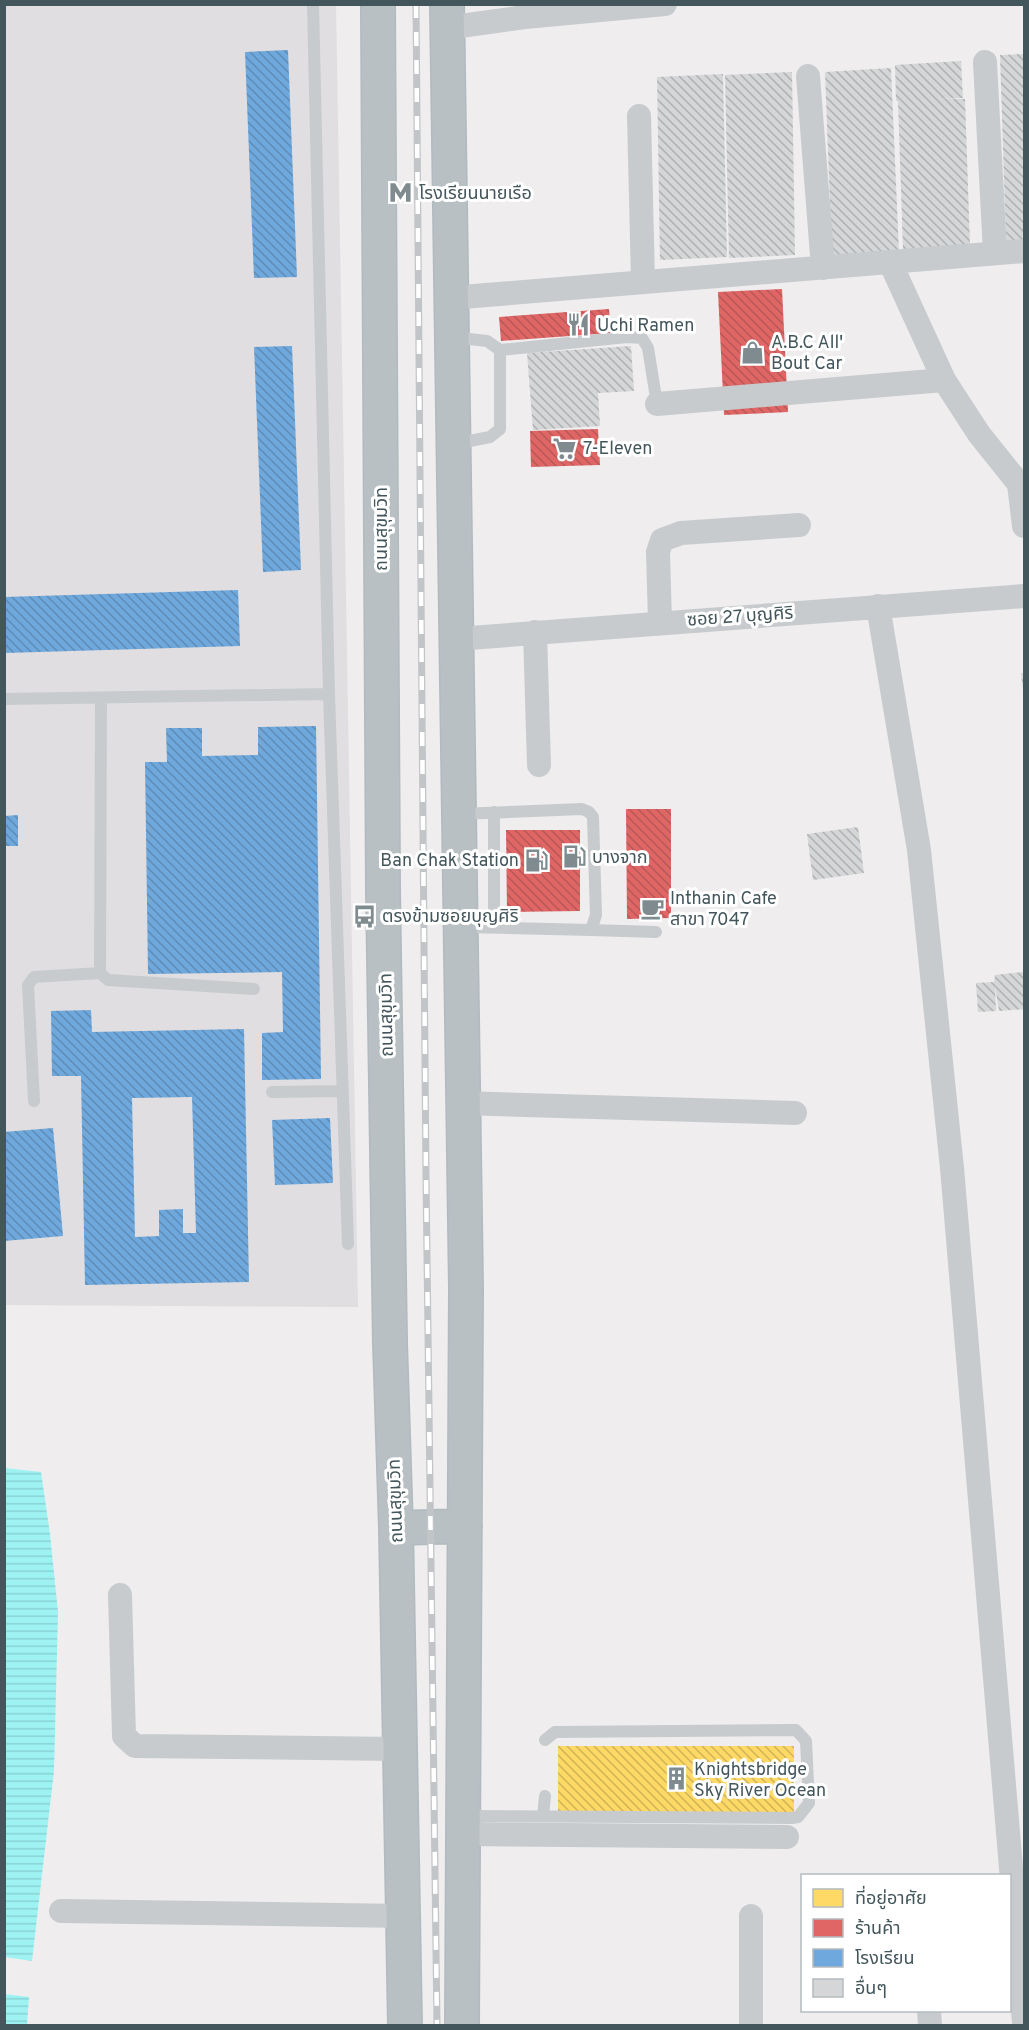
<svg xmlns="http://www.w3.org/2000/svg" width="1029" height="2030" font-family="Overpass,'Noto Sans Thai',sans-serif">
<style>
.education{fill:#e0dee0}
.water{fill:url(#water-rules)}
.homes{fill:url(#homes-back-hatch)}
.shops{fill:url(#shops-back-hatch)}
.schools{fill:url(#schools-back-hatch);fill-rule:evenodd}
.building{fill:url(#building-back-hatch)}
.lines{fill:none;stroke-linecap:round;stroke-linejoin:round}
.highway-casing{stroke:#b1babf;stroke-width:36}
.lane{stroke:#c7cbcd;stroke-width:12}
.street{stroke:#c7cbcd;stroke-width:24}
.highway{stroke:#b8c0c4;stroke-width:33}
.rail-casing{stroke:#c2c5c7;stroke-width:7}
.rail{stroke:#fff;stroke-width:4.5;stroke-dasharray:14;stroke-linecap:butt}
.labels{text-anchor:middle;stroke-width:6;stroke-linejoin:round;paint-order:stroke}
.poi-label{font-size:18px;fill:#43565c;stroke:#fff;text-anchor:start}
.street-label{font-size:18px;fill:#43565c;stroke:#fff}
</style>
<defs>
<pattern id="water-rules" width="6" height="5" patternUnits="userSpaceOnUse" patternTransform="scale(1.5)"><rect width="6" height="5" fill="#9ef3f2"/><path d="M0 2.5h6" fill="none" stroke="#89d2d2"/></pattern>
<pattern id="homes-back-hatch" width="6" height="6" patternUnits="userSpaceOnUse" patternTransform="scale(1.5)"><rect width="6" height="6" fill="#ffd966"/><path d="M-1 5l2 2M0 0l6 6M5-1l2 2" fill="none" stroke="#d0b357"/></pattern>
<pattern id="shops-back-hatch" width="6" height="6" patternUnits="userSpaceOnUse" patternTransform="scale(1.5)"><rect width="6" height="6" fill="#e06666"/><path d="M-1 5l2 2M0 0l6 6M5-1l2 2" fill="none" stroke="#b75757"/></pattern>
<pattern id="schools-back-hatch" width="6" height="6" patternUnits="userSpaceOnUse" patternTransform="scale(1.5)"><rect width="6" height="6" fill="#6fa8dc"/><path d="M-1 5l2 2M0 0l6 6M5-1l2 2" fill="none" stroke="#5d8cb6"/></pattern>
<pattern id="building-back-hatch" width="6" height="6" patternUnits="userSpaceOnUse" patternTransform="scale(1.5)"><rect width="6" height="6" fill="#d5d6d8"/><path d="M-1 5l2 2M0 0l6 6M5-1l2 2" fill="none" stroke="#aeb0b2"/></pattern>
</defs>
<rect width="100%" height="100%" fill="#efedee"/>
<!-- education -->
<path class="education" d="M 5,5 L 336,5 L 358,1307 L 5,1305 Z"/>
<!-- water -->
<path class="water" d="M 5,1468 L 41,1472 L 50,1534 L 58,1612 L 54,1771 L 32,1961 L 5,1957 Z
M 5,1994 L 29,1997 L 27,2025 L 5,2025 Z"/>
<!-- homes -->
<path class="homes" d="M 558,1746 L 794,1746 L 794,1813 L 558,1813 Z"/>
<!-- shops -->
<path class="shops" d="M 782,289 L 788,412 L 724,415 L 718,292 Z
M 609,309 L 611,333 L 501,341 L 499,317 Z
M 598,429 L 600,465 L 531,467 L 530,431 Z
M 626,809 L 671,809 L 671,918 L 627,919 Z
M 506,830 L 580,830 L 580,911 L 507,912 Z"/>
<!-- schools -->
<path class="schools" d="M 288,50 L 297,277 L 254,278 L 245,52 Z
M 292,346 L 301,570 L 263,572 L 254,347 Z
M 238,590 L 240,646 L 5,653 L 4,597 Z
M 316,726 L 321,1079 L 262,1080 L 262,1033 L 283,1032 L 282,972 L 148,974 L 145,762 L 167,762 L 166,728 L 202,728 L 202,756 L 258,755 L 258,727 Z
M 18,815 L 18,846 L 4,846 L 4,816 Z
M 91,1010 L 92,1032 L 244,1029 L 249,1282 L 85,1285 L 81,1076 L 52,1076 L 51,1011 ZM 192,1097 L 196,1233 L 183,1233 L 183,1209 L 159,1210 L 159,1236 L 135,1237 L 132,1098 Z
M 330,1118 L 333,1183 L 275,1185 L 272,1120 Z
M 53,1128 L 63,1236 L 4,1241 L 4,1132 Z"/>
<!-- building -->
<path class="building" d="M 1024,54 L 1024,240 L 1006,241 L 1000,55 Z
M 961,61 L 963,98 L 941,99 L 965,99 L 970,246 L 903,249 L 898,101 L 896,101 L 895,65 Z
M 891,68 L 899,253 L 832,256 L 825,72 Z
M 792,72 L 795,255 L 729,258 L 725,75 Z
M 723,74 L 727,257 L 660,260 L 657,77 Z
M 631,346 L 634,391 L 598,393 L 600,426 L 533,430 L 527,353 Z
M 1021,673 L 1024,673 L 1024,689 L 1023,690 Z
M 858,827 L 864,873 L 813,880 L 807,834 Z
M 1024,972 L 1024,1009 L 999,1011 L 995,986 L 996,1011 L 978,1012 L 976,983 L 994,982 L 995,975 Z"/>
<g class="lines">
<defs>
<path id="highway" d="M 378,4 L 383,890 L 390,1343 L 396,1528 L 405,2026
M 447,4 L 466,1288 L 462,2026
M 396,1528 L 465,1526"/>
</defs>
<!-- highway casing -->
<use href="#highway" class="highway-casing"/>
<!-- lane -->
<path class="lane" d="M 313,4 L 329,694 L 348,1244
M 452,337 L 487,341 L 500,350 L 500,429 L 490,437 L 454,444
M 500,350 L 627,337 L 642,338 L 648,348 L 657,404
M 101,698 L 100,973 L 108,980 L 254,989
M 4,699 L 329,694
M 460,814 L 582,809 L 589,812 L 593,817 L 596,915 L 591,930 L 463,927
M 494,927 L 494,812
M 591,930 L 656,932
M 272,1092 L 342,1091
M 34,1101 L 28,985 L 34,977 L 100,973
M 464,1816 L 792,1818 L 798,1817 L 809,1803 L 806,1741 L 796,1730 L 555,1732 L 545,1740
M 543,1816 L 545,1796"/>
<!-- street -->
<path class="street" d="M 446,28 L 525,17 L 665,4
M 985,62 L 995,253
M 808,76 L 823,268
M 639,116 L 643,282
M 890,262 L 944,380 L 979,434 L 1019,484 L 1024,526
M 450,298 L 1024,251
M 657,404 L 944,380
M 878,606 L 919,850 L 952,1168 L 1024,2022
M 660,622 L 658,552 L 662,540 L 681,533 L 799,525
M 535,632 L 539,765
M 456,639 L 1024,596
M 462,1103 L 795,1113
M 120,1595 L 124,1736 L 135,1746 L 400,1749
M 463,1834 L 787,1837
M 61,1911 L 404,1916
M 929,2010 L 930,2026
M 751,2026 L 751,1916"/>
<!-- highway -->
<use href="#highway" class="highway"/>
<defs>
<path id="rail" d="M 416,4 L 426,1178 L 437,2026"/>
</defs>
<!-- rail casing -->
<use href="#rail" class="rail-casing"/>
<!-- rail -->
<use href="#rail" class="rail"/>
</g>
<!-- icons -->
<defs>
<symbol id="metro-bare" viewBox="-9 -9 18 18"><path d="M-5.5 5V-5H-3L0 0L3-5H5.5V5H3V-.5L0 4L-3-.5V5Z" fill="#7f8b8f" stroke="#fff" stroke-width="2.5" paint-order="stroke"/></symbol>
<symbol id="restaurant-bare" viewBox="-9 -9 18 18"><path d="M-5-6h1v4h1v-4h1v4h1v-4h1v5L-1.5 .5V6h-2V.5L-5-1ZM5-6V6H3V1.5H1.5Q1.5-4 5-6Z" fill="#7f8b8f" stroke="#fff" stroke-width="2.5" paint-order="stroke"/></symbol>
<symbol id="shop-bare" viewBox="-9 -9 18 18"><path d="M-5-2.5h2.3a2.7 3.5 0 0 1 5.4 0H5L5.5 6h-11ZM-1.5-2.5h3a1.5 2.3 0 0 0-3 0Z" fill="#7f8b8f" stroke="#fff" stroke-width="2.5" paint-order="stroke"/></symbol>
<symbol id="supermarket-bare" viewBox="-9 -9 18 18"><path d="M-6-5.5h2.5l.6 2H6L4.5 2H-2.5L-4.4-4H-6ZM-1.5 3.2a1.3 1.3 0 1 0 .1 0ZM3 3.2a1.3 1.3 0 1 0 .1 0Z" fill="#7f8b8f" stroke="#fff" stroke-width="2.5" paint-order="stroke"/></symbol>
<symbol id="fuel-bare" viewBox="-9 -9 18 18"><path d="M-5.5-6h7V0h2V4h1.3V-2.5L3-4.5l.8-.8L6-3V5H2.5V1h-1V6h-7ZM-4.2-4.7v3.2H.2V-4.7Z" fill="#7f8b8f" stroke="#fff" stroke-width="2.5" paint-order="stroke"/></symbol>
<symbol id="cafe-bare" viewBox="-9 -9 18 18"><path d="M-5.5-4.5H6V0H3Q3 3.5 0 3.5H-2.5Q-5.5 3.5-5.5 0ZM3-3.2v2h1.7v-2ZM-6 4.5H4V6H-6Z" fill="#7f8b8f" stroke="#fff" stroke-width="2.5" paint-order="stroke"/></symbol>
<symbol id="bus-bare" viewBox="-9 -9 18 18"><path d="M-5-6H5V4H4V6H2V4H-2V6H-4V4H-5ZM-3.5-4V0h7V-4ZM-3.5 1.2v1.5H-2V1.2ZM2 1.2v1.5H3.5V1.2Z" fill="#7f8b8f" stroke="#fff" stroke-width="2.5" paint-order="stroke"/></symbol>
<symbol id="building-bare" viewBox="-9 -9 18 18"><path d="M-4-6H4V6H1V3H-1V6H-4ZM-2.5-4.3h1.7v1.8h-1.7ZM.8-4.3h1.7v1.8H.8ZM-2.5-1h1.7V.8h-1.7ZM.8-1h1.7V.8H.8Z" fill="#7f8b8f" stroke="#fff" stroke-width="2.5" paint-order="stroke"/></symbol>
</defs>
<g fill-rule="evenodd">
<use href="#metro-bare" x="384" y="176" width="33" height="33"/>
<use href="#restaurant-bare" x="562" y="308" width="33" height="33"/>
<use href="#shop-bare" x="736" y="336" width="33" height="33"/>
<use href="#supermarket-bare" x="548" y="432" width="33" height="33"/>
<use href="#fuel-bare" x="558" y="840" width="33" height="33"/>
<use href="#fuel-bare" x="520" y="844" width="33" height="33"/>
<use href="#cafe-bare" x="636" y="892" width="33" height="33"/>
<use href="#bus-bare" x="348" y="900" width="33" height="33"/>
<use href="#building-bare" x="660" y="1762" width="33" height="33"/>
</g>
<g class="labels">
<!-- poi labels -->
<g class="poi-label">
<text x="419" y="199">โรงเรียนนายเรือ</text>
<text x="597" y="331">Uchi Ramen</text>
<text x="771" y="348">A.B.C All'<tspan x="771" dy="21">Bout Car</tspan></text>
<text x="583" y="454">7-Eleven</text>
<text x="592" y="863">บางจาก</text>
<text x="519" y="866" text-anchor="end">Ban Chak Station</text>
<text x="670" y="904">Inthanin Cafe<tspan x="670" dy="21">สาขา 7047</tspan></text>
<text x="382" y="922">ตรงข้ามซอยบุญศิริ</text>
<text x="694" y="1775">Knightsbridge<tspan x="694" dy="21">Sky River Ocean</tspan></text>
</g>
<!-- street labels -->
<g class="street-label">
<text transform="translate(381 529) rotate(-90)" y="6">ถนนสุขุมวิท</text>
<text transform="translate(740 616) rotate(-4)" y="6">ซอย 27 บุญศิริ</text>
<text transform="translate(386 1015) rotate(-91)" y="6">ถนนสุขุมวิท</text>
<text transform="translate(395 1501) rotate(-92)" y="6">ถนนสุขุมวิท</text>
</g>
</g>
<!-- border -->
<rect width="1029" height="2030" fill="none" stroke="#43565c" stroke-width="12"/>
<!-- legend -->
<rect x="801" y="1874" width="210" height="138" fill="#ffffff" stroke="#b4bbbe" stroke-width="1.5"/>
<rect x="813" y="1889" width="30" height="18" fill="#ffd966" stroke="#b4bbbe" stroke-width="1.5"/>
<text x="855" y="1904" font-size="18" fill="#43565c">ที่อยู่อาศัย</text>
<rect x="813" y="1919" width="30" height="18" fill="#e06666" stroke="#b4bbbe" stroke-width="1.5"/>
<text x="855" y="1934" font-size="18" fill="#43565c">ร้านค้า</text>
<rect x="813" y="1949" width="30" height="18" fill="#6fa8dc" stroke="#b4bbbe" stroke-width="1.5"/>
<text x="855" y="1964" font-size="18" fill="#43565c">โรงเรียน</text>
<rect x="813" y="1979" width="30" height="18" fill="#d5d6d8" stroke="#b4bbbe" stroke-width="1.5"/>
<text x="855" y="1994" font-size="18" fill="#43565c">อื่นๆ</text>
</svg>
